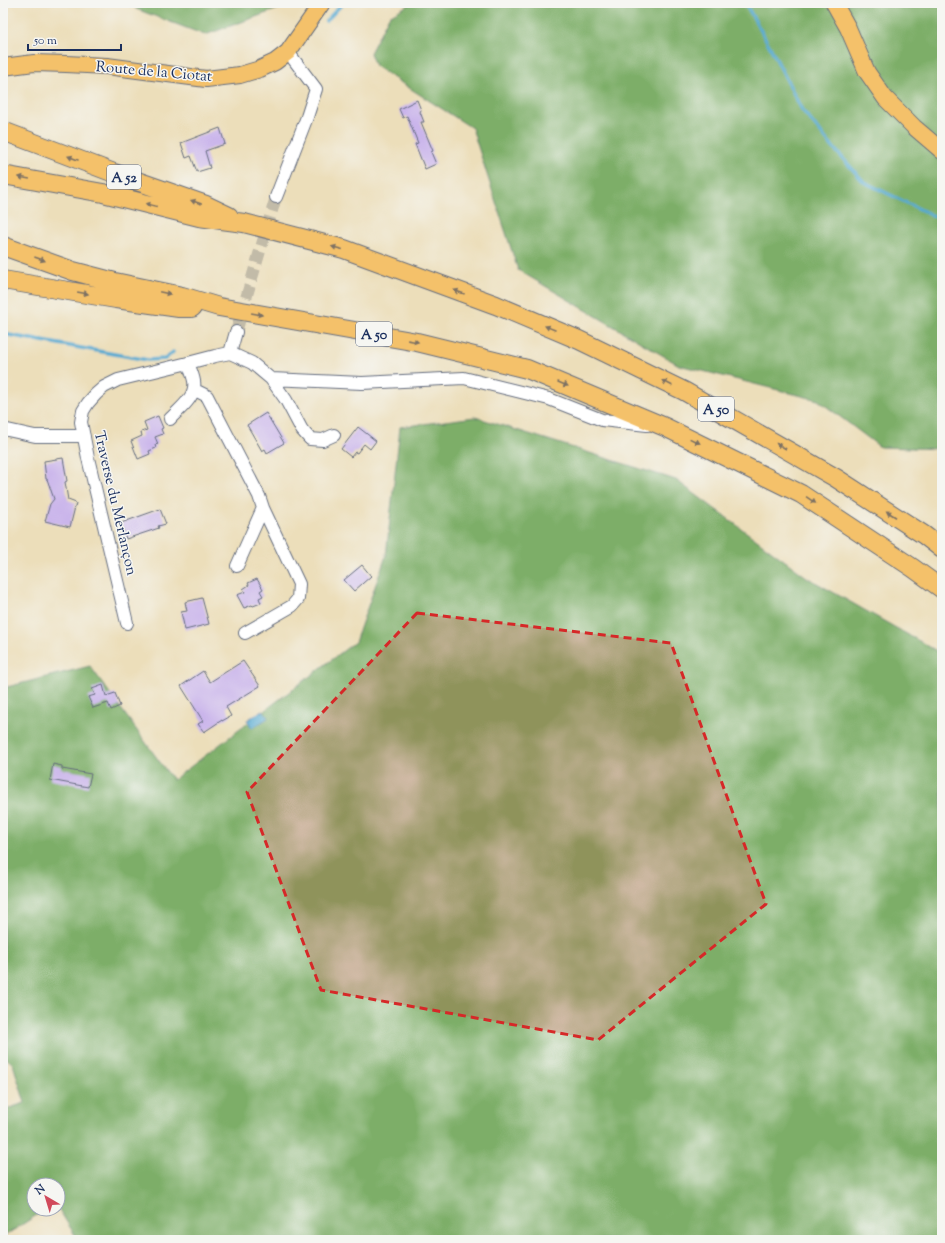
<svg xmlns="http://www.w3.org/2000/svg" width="945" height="1243" font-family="'Sorts Mill Goudy',serif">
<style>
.forest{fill:#7dae68;stroke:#4c6e63}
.water{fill:#57aad2;stroke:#396c98}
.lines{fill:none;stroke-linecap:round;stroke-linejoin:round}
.stream{stroke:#57aad2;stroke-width:3.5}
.building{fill:#cab5eb}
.minor-tunnel{stroke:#c2bba8;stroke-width:12;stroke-dasharray:12 6;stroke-linecap:butt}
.minor-casing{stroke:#646c7e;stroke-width:14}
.major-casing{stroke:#646c7e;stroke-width:18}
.highway-casing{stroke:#646c7e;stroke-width:20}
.minor{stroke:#fff;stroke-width:12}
.major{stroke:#f4c16a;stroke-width:16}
.highway{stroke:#f4c16a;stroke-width:18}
.oneway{fill:#7d7163}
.marked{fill:#d62828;fill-opacity:0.2;stroke:#d62828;stroke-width:3;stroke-dasharray:8 5;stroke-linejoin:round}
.labels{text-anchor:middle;stroke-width:3;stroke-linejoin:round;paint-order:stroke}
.shield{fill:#f6f6f2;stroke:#5d6b8a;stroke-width:1}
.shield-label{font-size:14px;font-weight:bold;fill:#1b2f5e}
.street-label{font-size:15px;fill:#1b2f5e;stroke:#f6f6f2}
</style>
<rect width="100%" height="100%" fill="#f6f6f2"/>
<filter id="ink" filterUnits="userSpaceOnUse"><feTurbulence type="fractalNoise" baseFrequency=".025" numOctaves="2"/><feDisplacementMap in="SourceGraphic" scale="8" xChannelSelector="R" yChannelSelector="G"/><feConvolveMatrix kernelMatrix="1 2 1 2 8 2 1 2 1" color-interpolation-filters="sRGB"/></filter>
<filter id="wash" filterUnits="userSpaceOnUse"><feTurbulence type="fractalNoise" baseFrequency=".012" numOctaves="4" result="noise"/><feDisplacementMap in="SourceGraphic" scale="16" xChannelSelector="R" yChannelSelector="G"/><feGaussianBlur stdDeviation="0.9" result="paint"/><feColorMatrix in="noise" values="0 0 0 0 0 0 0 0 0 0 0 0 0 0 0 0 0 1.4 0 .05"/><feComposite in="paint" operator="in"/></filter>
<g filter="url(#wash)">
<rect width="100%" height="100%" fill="#ecdeba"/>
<!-- forest -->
<path class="forest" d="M 130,3 L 295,3 L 205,35 L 136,9 Z
M 412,3 L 942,3 L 942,449 L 880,447 L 818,400 L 679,365 L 518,270 L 472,128 L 375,66 L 370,53 L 389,16 Z
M 475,417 L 676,480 L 808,578 L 942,654 L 942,1240 L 78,1240 L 58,1208 L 58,1185 L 34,1185 L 34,1209 L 46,1209 L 3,1237 L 3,1110 L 25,1103 L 13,1064 L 3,1055 L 3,688 L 90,666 L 173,780 L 355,642 L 386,556 L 400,427 Z"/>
<!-- water -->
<path class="water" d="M 263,710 L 268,718 L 252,728 L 247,720 Z"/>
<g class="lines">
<!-- stream -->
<path class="stream" d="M 745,3 L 769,45 L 802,110 L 830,144 L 864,182 L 942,220
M 326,21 L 343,3
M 3,334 L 148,360 L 165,359 L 173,352"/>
</g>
<g id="blocks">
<!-- building -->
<path class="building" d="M 417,100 L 421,110 L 420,112 L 424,122 L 421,122 L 433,151 L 431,152 L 436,164 L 425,169 L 415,144 L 418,143 L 407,116 L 403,118 L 399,109 Z
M 220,128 L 225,144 L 205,151 L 210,168 L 197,172 L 191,156 L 186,158 L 181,143 Z
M 266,413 L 284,443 L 267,453 L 265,449 L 262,451 L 247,425 Z
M 158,416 L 163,428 L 161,429 L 163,434 L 155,437 L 158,444 L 155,445 L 156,448 L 149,451 L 150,454 L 138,459 L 131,441 L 142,436 L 141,432 L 147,430 L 144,422 Z
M 358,427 L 376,441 L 370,449 L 364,444 L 357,453 L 355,452 L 351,457 L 341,449 Z
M 63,458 L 67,481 L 65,482 L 68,500 L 76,503 L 70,527 L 45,521 L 50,504 L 54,499 L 47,479 L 46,479 L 44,461 Z
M 160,509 L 166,524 L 158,526 L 159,528 L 126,539 L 121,523 Z
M 362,565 L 371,576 L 354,591 L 344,580 Z
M 257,579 L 263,589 L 260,591 L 263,596 L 259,598 L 261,603 L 253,606 L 252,605 L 244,608 L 237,595 L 245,592 L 243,589 L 249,585 L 248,583 Z
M 202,598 L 209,624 L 185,630 L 181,612 L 187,611 L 185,602 Z
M 243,661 L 260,686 L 226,707 L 231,716 L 222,721 L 222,720 L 204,732 L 198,724 L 203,721 L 181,686 L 203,671 L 210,682 Z
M 103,685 L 106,696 L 115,693 L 120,706 L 111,710 L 108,703 L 93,708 L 88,697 L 95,695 L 92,689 Z
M 53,764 L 62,766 L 62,769 L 91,774 L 88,787 L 50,780 Z"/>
</g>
</g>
<g filter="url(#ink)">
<use href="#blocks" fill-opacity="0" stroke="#646c7e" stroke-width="1"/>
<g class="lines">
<!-- minor-tunnel -->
<path class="minor-tunnel" d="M 236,332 L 276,197"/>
<defs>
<path id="minor" d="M 276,197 L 307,117 L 316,89 L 288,52
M 230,353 L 236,332
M 271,379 L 362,383 L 464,378 L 549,399 L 602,420 L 647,425
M 195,390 L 207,396 L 259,496 L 263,508 L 237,566
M 170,419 C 179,409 197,397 194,381 C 193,375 190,369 188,363
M 3,429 L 35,436 L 84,436
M 127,623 L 88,458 L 81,422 L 83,411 L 88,403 L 96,394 L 104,387 L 118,380 L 188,363 L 215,356 L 230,353 L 252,363 L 271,379 L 286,400 L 302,430 L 310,439 L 323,440 L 334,435
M 245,633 L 292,606 L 298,599 L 299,584 L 263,508"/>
<path id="major" d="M 834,3 L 848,28 L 867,72 L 885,98 L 914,127 L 942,151
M 3,67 L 34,63 L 66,64 L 107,66 L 206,79 L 240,75 L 260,69 L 275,62 L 288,52 L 322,3"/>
<path id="highway" d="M 3,131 L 114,173 L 206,205 L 229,216
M 3,175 L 103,193 L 199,217 L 244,223 L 344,249 L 496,305 L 579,340 L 684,391 L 836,478 L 924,535 L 942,549
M 3,246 L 73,271 L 115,282 L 182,296 L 219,307 L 417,342 L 527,369 L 665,427 L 801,494 L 913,568 L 942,589
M 3,280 L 116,299 L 179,308 L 192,308"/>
</defs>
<!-- minor casing -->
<use href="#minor" class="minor-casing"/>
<!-- major casing -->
<use href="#major" class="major-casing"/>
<!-- highway casing -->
<use href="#highway" class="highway-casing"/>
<!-- minor -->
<use href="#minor" class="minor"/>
<!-- major -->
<use href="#major" class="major"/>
<!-- highway -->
<use href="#highway" class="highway"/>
</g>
<!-- one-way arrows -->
<defs><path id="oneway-solid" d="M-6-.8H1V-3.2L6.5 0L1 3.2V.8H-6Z"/></defs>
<g class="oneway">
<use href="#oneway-solid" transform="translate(73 158) rotate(-159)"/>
<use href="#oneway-solid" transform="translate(24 178) rotate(-170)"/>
<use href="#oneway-solid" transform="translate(196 202) rotate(-161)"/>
<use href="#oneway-solid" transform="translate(151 205) rotate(-166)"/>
<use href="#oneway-solid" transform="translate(337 248) rotate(-165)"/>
<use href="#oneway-solid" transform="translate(40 259) rotate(20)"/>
<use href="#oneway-solid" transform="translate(459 292) rotate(-160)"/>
<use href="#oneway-solid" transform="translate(83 293) rotate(10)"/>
<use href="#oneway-solid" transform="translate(165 293) rotate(12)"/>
<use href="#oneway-solid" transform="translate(257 314) rotate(10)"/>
<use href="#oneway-solid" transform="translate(550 328) rotate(-158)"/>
<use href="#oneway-solid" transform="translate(413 341) rotate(10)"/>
<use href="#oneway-solid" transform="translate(667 383) rotate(-153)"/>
<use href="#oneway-solid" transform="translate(563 384) rotate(23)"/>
<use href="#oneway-solid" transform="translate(695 441) rotate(26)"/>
<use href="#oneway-solid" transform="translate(781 446) rotate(-150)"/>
<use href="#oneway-solid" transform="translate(811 500) rotate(34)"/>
<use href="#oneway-solid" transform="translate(891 514) rotate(-147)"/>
</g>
</g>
<!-- marked area -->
<path class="marked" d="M 417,613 L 671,643 L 766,904 L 598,1040 L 321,990 L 247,792 Z"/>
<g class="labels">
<!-- shield labels -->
<g class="shield">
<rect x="107" y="165" width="34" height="24" rx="3"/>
<rect x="356" y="322" width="36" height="24" rx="3"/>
<rect x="698" y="397" width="36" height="24" rx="3"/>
</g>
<g class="shield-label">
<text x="124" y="182">A 52</text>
<text x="374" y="339">A 50</text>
<text x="716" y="414">A 50</text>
</g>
<!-- street labels -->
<g class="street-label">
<text transform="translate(154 71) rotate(5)" y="5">Route de la Ciotat</text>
<text transform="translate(116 503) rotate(77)" y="5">Traverse du Merlançon</text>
</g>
</g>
<!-- margin -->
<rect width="945" height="1243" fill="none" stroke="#f6f6f2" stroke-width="16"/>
<!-- north arrow -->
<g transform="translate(46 1197) rotate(322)"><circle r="19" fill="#f6f6f2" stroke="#9ea6b7"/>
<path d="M0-3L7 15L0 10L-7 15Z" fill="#d1495b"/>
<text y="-6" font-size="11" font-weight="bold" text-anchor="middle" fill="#1b2f5e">N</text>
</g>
<!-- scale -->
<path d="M28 44v6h93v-6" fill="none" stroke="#1b2f5e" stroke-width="2"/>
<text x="34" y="44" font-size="12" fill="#1b2f5e" stroke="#f6f6f2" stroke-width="3" paint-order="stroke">50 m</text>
</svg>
